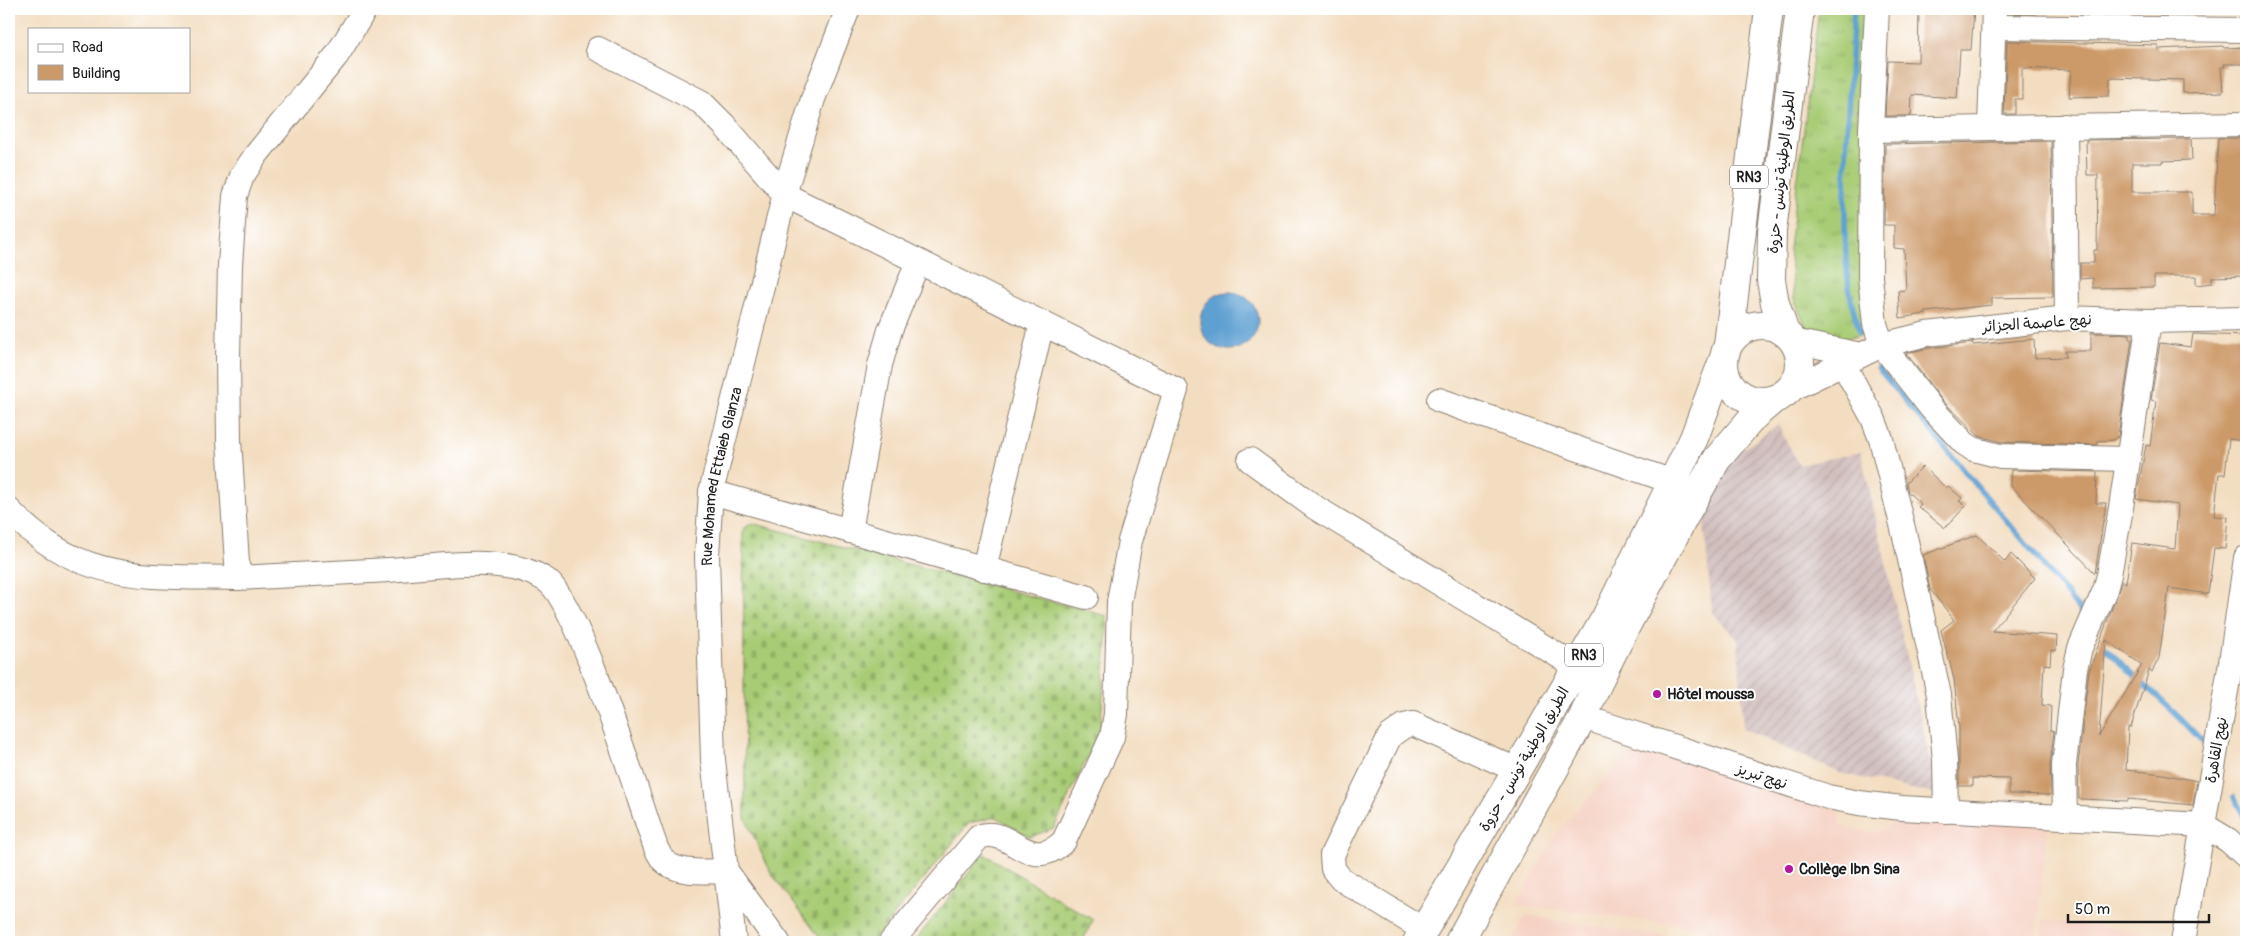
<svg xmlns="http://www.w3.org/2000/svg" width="2255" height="951" font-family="Pangolin,'Playpen Sans Arabic',sans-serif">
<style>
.built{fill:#f6d2c4}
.industrial{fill:url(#industrial-furrows)}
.grass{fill:url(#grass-tufts);stroke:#627448}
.cemetery{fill:url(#cemetery-stones);stroke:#627448}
.water{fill:#5fa0d2;stroke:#3e5e77}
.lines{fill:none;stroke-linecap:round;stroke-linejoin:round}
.stream{stroke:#5fa0d2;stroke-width:5.5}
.building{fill:#cc9968;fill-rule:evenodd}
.minor-casing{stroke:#887c6e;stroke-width:26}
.major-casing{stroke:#887c6e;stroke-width:30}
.minor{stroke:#fff;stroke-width:24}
.major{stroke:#fff;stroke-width:28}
.poi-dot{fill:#b5179e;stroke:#fff;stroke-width:2}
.labels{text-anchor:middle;stroke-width:4;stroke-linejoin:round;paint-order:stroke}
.shield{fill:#fff;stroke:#606060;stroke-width:1}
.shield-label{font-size:14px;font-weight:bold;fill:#1c1c1c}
.street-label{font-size:15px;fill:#1c1c1c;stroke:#fff}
.poi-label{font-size:15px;font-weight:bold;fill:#1c1c1c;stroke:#fff;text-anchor:start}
</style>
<defs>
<pattern id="industrial-furrows" width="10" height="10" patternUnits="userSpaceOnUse" patternTransform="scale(1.25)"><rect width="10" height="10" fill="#d1bfbe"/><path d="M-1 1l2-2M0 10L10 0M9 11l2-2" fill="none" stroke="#b3a4a3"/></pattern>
<pattern id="grass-tufts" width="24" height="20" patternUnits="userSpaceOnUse" patternTransform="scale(1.25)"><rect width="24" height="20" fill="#a8cc75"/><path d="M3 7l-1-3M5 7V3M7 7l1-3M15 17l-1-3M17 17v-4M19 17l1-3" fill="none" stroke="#90af65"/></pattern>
<pattern id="cemetery-stones" width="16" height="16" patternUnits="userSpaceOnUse" patternTransform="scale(1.25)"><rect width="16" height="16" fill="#a8cc75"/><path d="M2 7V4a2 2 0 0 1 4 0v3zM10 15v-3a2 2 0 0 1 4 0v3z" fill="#90af65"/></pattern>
</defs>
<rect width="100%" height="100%" fill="#fff"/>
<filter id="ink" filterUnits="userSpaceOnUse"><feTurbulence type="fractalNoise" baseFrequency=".02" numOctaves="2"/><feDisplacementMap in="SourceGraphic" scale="10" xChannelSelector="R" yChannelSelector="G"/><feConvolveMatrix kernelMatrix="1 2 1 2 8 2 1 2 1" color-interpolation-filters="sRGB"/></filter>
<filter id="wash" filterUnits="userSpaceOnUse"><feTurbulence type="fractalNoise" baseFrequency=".0096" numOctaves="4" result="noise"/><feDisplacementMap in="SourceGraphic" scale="20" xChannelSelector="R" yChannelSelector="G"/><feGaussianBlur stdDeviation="1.12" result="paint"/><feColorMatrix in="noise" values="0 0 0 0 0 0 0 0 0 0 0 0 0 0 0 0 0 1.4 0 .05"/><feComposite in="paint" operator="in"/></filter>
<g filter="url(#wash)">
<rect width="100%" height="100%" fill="#f3ddc0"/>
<!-- built -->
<path class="built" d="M 1637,744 L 1839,809 L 1840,826 L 1875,833 L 1910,815 L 2047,826 L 2036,942 L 1698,942 L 1698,927 L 1517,905 L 1556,833 Z
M 1526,916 L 1681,938 L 1681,942 L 1511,942 Z
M 2043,919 L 2156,934 L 2155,942 L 2041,942 Z"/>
<!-- industrial -->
<path class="industrial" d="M 1778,425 L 1799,465 L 1861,452 L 1938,795 L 1840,773 L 1743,729 L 1738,640 L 1712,612 L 1702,502 L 1734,455 Z"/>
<!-- grass -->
<path class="grass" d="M 1819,9 L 1870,9 L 1875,332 L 1835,341 L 1809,334 L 1794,299 L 1789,248 Z"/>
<!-- cemetery -->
<path class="cemetery" d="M 751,523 L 1107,616 L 1107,644 L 1100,731 L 1054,828 L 1030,837 L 996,817 L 969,823 L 872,942 L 823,942 L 771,873 L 745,818 L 743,529 Z
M 984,854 L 1093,920 L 1082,942 L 914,942 Z"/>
<!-- water -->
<path class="water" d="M1200 321a29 29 0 1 1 58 0a29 29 0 1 1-58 0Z"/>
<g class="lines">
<!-- stream -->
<path class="stream" d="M 1854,9 C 1850,71 1846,133 1845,196 C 1845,244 1844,287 1860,332
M 1878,368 L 2032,551 L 2084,616
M 2102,645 L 2180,718 L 2205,744
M 2234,797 L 2246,820"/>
</g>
<g id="blocks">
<!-- building -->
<path class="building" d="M 1919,9 L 1974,9 L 1971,50 L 1960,50 L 1957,98 L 1912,95 L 1911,116 L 1885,116 L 1888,61 L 1918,62 Z
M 2008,9 L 2037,9 L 2037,14 L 2008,13 Z
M 2007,41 L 2158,45 L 2158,49 L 2224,46 L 2224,48 L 2246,47 L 2246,64 L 2224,64 L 2225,67 L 2221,67 L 2223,92 L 2183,93 L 2183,80 L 2110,78 L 2109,96 L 2069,97 L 2071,70 L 2022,68 L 2022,99 L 2015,99 L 2015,114 L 2004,114 Z
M 2218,138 L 2246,138 L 2246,276 L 2212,277 L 2212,283 L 2196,285 L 2196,276 L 2154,276 L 2154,287 L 2093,288 L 2093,278 L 2080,279 L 2080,263 L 2094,263 L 2094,250 L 2097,250 L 2098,175 L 2087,175 L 2086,140 L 2191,139 L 2192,160 L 2162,161 L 2162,163 L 2132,163 L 2132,192 L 2192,192 L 2192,215 L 2214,215 Z
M 2051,141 L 2053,297 L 1992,298 L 1992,305 L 1926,312 L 1926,314 L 1900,318 L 1898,291 L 1906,290 L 1904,249 L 1894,248 L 1894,225 L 1884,225 L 1885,144 Z
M 2091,333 L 2130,334 L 2130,339 L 2132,339 L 2118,437 L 2114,440 L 2098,441 L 2097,445 L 2002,442 L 1979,436 L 1942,400 L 1906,353 L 1929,348 L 1973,343 L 1973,345 L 2034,339 L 2035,358 L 2066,357 L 2065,351 L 2091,351 Z
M 2193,334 L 2246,336 L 2246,412 L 2242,441 L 2229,439 L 2225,474 L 2219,474 L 2214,516 L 2228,517 L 2225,549 L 2214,548 L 2208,594 L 2169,588 L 2159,658 L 2152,672 L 2149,670 L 2131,727 L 2128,727 L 2126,770 L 2163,774 L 2197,781 L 2193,805 L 2128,799 L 2128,801 L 2079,799 L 2078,766 L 2089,671 L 2122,581 L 2126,583 L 2132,543 L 2175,549 L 2178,505 L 2136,499 L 2146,445 L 2150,446 L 2156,401 L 2151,400 L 2160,343 L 2191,347 ZM 2106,640 L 2142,665 L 2099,736 Z
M 1923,466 L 1946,488 L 1948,486 L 1962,498 L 1959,501 L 1966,506 L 1945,528 L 1918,507 L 1921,504 L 1908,492 L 1906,483 Z
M 2011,470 L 2097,472 L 2096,503 L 2106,503 L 2095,573 L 2010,485 Z
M 1977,535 L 2005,562 L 2011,554 L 2035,578 L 1992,631 L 2057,636 L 2056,651 L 2051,650 L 2050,665 L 2044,664 L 2042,705 L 2051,706 L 2050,730 L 2054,731 L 2050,764 L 2051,795 L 2009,794 L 2009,779 L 1973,778 L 1973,786 L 1959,786 L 1959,727 L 1954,679 L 1941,630 L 1954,620 L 1930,589 L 1923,555 Z"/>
</g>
</g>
<g filter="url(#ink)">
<use href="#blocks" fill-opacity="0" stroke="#887c6e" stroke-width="1"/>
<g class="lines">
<defs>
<g id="minor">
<path d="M 365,9 L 337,55 L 256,155 L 242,176 L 235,196 L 230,265 L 228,357 L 229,440 L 238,578 C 288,575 339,573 389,570 C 434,567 505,553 546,580 C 579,602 639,801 656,848 C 658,852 661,858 664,861 C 679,875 708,871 726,871 L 734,942"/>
<path d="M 1877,9 L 1871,130 L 1870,277 L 1875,324 L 1882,345 L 1932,409 L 1964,443 L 1973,449 L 2000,456 L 2127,459"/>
<path d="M 1994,27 L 2246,30"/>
<path d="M 598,49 L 701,102 L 724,125 L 785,195 L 1176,390 L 1130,541 L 1119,602 L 1116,714 L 1112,737 L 1064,841 C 1028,876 1010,824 979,837 L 891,942"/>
<path d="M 2065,126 L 2067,318"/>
<path d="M 1990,127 L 1994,9"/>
<path d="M 1871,130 L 2246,124"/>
<path d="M 1793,341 L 1861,355"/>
<path d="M 1843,364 L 1873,418 L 1881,439 L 1906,541 L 1939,695 L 1945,761 L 1946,811"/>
<path d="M 1789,390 L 1882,345 L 1927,334 L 2067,318 L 2149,321 L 2246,319"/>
<path d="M 1439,400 L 1673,482"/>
<path d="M 1250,460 L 1316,508 L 1577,667"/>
<path d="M 711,492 L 1086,597"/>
<path d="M 9,510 C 78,584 145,576 238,578"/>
<path d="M 850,531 L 880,365 L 890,330 L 918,262"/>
<path d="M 984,569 L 1042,323"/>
<path d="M 1583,717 L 1828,797 L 1859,803 L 1902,808 L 2203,825 L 2228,840 L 2246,856"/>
<path d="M 2065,818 L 2064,765 L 2075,669 L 2080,648 L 2105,590 L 2109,575 L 2120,514 L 2149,321"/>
<path d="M 1424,930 L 1341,879 L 1333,869 L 1332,855 L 1390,736 L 1404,726 L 1413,724 L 1517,770"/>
<path id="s1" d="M 778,942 L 726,871 L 713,760 L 707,555 L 711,492 L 788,181 L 813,99 L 848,9"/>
<path d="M 2183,942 L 2231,662 L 2246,558"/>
</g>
<path id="major" d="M1724 363a38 38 0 1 1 76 0a38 38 0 1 1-76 0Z
M 1785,333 L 1775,303 L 1771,280 L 1772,231 L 1800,9
M 1728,345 L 1769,9
M 1417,942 L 1606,617 L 1694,438 L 1725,355
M 1459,942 L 1583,717 L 1601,676 L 1624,630 L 1690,506 L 1717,459 L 1754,416 L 1774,399"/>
</defs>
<!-- minor casing -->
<use href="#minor" class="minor-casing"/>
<!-- major casing -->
<use href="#major" class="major-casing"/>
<!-- minor -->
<use href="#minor" class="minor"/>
<!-- major -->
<use href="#major" class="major"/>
</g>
</g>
<!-- markers -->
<g class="poi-dot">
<circle cx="1657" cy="694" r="5"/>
<circle cx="1789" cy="869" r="5"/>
</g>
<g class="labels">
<!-- shield labels -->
<g class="shield">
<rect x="1730" y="165.5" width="38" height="23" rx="4"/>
<rect x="1565" y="643.5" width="38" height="23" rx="4"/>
</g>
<g class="shield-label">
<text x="1749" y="182">RN3</text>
<text x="1584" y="660">RN3</text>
</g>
<!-- street labels -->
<g class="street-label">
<text transform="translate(1781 172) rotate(-84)" y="5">الطريق الوطنية تونس - حزوة</text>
<text transform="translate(2037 323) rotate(-4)" y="5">نهج عاصمة الجزائر</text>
<text dy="5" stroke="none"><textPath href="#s1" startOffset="485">Rue Mohamed Ettaieb Glanza</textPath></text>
<text transform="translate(2216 750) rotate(-80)" y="5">نهج القاهرة</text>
<text transform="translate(1524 759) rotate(-60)" y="5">الطريق الوطنية تونس - حزوة</text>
<text transform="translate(1762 776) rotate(18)" y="5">نهج تبريز</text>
</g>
<!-- poi labels -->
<g class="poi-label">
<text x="1667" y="699">Hôtel moussa</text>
<text x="1799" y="874">Collège Ibn Sina</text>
</g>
</g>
<!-- margin -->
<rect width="2255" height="951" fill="none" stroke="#fff" stroke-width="30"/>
<!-- legend -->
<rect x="28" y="28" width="162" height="65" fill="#ffffff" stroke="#a4a4a4"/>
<rect x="38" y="44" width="25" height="8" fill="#ffffff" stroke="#a4a4a4"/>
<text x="72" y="52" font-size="15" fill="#1c1c1c">Road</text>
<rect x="38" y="65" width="25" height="15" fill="#cc9968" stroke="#a4a4a4"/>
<text x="72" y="78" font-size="15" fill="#1c1c1c">Building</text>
<!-- scale -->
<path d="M2068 914v8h141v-8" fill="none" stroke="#1c1c1c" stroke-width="2.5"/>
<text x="2075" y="914" font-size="15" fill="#1c1c1c" stroke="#ffffff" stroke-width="4" paint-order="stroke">50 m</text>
</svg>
